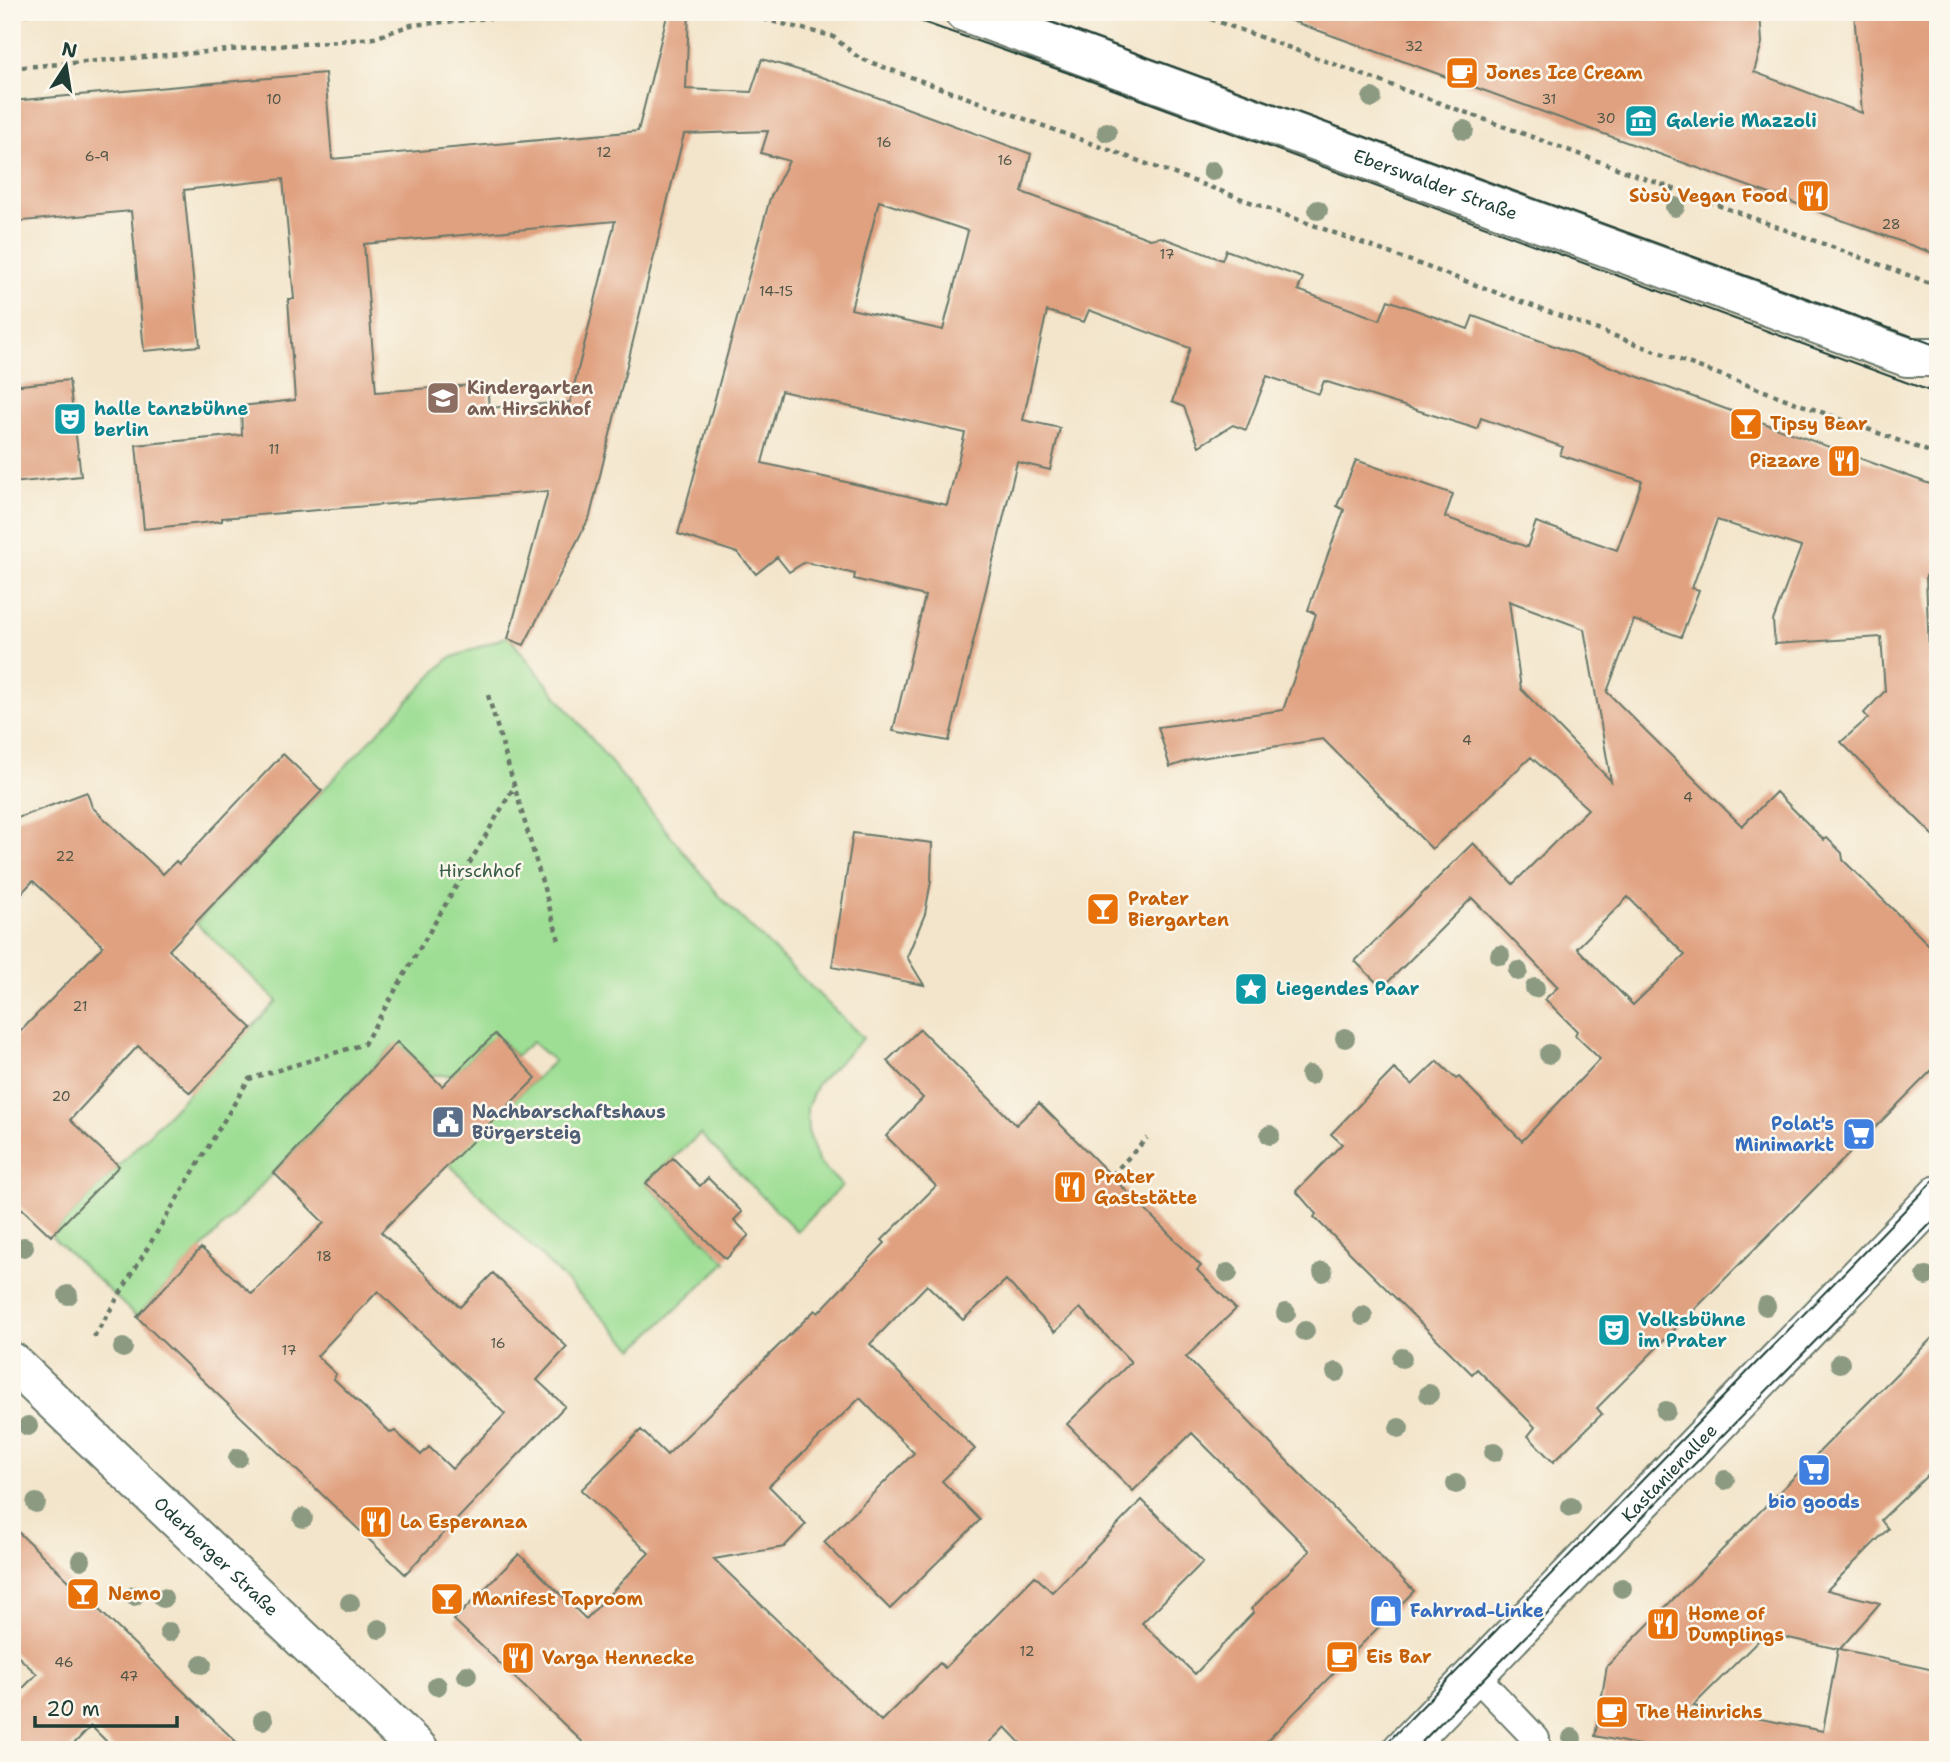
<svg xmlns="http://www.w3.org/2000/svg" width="1950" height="1762" font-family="'Shantell Sans',sans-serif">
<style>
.green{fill:#9ede94;stroke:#5e8e64;stroke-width:2}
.building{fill:#e0a180;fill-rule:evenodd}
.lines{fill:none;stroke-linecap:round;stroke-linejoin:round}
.lane-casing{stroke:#697869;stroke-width:30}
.street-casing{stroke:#697869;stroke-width:42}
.secondary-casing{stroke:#697869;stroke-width:42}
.path{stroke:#697869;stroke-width:4.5;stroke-dasharray:5 5;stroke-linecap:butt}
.lane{stroke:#fff;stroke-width:26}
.street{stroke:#fff;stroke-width:38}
.secondary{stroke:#fff;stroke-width:38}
.tram{stroke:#1f3d34;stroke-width:2}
.tree{fill:#8c9a82}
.labels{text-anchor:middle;stroke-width:5;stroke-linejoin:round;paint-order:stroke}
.number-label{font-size:14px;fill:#4f5647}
.food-label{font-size:18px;font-weight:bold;fill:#c56008;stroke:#fbf7ec;text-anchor:start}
.culture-label{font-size:18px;font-weight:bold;fill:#0d838f;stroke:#fbf7ec;text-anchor:start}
.street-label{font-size:18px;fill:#1f3d34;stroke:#fbf7ec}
.education-label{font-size:18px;font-weight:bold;fill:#785e54;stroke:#fbf7ec;text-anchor:start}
.park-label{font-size:18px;fill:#385d47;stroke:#fbf7ec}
.service-label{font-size:18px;font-weight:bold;fill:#4e5e75;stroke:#fbf7ec;text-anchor:start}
.shop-label{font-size:18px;font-weight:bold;fill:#366cbe;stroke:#fbf7ec;text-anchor:end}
</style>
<rect width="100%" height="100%" fill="#fbf7ec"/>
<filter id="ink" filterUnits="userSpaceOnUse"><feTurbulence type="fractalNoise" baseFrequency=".0143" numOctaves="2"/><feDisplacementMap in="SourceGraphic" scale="14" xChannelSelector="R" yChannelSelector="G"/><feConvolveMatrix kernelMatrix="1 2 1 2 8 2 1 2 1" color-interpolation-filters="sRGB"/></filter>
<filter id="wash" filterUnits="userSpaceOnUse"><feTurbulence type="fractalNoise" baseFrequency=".00686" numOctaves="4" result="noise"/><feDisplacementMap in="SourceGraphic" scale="28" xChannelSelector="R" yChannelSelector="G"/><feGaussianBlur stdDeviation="1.57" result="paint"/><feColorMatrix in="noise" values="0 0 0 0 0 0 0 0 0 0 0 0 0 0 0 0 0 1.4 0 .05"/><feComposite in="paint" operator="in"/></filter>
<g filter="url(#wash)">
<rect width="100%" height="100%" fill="#f3e5cb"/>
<!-- green -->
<path class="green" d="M 508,636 L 722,899 L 863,1038 L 817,1084 L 807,1108 L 808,1131 L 818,1161 L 842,1186 L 797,1231 L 700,1134 L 646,1183 L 726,1262 L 634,1349 L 448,1163 L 554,1061 L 532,1042 L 516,1056 L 501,1040 L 488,1041 L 454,1075 L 431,1075 L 402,1047 L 393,1046 L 137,1317 L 51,1236 L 277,1001 L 196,923 L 448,659 Z"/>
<g id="blocks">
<!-- building -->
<path class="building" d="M 668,12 L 689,12 L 686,89 L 751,92 L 762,59 L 825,78 L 1031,154 L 1022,192 L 1150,239 L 1161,237 L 1222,260 L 1226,250 L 1303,278 L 1298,290 L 1380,320 L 1388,300 L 1468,329 L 1473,316 L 1938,487 L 1938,581 L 1926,576 L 1930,676 L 1938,678 L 1938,840 L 1841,742 L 1868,718 L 1864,713 L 1885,691 L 1881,637 L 1775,644 L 1773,621 L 1801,547 L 1717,520 L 1692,588 L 1699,590 L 1681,637 L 1634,620 L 1607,692 L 1742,826 L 1776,792 L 1824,840 L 1827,838 L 1842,853 L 1843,860 L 1938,954 L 1938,1064 L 1597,1408 L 1602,1414 L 1553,1462 L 1528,1436 L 1535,1427 L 1477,1369 L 1472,1374 L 1314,1217 L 1316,1214 L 1296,1191 L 1342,1144 L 1331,1134 L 1394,1069 L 1412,1085 L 1437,1061 L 1456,1079 L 1459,1077 L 1522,1141 L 1600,1059 L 1575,1035 L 1577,1031 L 1545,999 L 1558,987 L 1472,898 L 1382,988 L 1355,961 L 1473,843 L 1513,884 L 1588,809 L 1531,757 L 1432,849 L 1323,739 L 1194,759 L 1170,767 L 1158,727 L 1283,710 L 1316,614 L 1308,610 L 1344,510 L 1337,506 L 1356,460 L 1453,494 L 1445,517 L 1527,547 L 1536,522 L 1617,550 L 1642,481 L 1560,455 L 1563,447 L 1481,418 L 1477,429 L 1324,381 L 1319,394 L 1267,376 L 1246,430 L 1233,425 L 1199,446 L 1184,407 L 1172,402 L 1190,348 L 1089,310 L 1084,322 L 1047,311 L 1023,420 L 1060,428 L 1050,470 L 1017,462 L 949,741 L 893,731 L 925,596 L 854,579 L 855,574 L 805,562 L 789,572 L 777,557 L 756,574 L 738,553 L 678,534 L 770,198 L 789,161 L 761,153 L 768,131 L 684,134 L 590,516 L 524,645 L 508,639 L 548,491 L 222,518 L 222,521 L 144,529 L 136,445 L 242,435 L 241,406 L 295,400 L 288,299 L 294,299 L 283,179 L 184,190 L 200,346 L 144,351 L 131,211 L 12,222 L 12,101 L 325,73 L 332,159 L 638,131 ZM 879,201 L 968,231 L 943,330 L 851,309 ZM 615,221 L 570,402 L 489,408 L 487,384 L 376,392 L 364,244 ZM 781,391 L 965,433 L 947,505 L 762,463 ZM 1509,601 L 1584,629 L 1611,781 L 1521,689 ZM 1628,897 L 1685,955 L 1633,1005 L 1577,948 Z
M 1282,12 L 1760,12 L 1762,43 L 1754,72 L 1862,113 L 1854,12 L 1938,12 L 1938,255 L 1281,17 Z
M 69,380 L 81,476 L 12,483 L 12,386 Z
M 283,754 L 322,791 L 169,950 L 252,1028 L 190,1093 L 138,1046 L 70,1120 L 119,1166 L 51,1236 L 12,1199 L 12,1040 L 103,946 L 33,881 L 12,903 L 12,820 L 87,792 L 92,807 L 163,874 L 176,861 L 179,864 Z
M 853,833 L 932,843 L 931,881 L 925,914 L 907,957 L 924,985 L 832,967 Z
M 920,1029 L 1016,1125 L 1039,1103 L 1201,1266 L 1197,1270 L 1236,1309 L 1186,1357 L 1414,1591 L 1258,1750 L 1027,1750 L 1005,1727 L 982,1750 L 591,1750 L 454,1620 L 519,1554 L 586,1619 L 649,1553 L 581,1490 L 641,1430 L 667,1455 L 815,1310 L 818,1313 L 885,1243 L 882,1240 L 936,1186 L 886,1136 L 923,1098 L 887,1061 ZM 1006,1280 L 1055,1332 L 1080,1308 L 1131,1362 L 1067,1424 L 1133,1491 L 1192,1433 L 1310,1551 L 1251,1609 L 1254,1612 L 1195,1674 L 1142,1623 L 1203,1562 L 1142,1500 L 1052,1592 L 1035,1576 L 945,1668 L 940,1663 L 881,1721 L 714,1559 L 784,1547 L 806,1524 L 769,1486 L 860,1398 L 914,1453 L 824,1542 L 890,1609 L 980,1520 L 942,1481 L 975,1449 L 870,1344 L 927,1285 L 963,1320 Z
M 495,1034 L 536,1078 L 381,1232 L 460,1307 L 493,1273 L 567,1347 L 537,1380 L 565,1406 L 405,1574 L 137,1317 L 201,1248 L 252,1294 L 324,1223 L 274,1173 L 397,1042 L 442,1086 ZM 378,1291 L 505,1414 L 452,1469 L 429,1447 L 421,1455 L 395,1431 L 391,1433 L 334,1379 L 336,1374 L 317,1356 Z
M 673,1158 L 700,1186 L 708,1178 L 742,1212 L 734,1220 L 749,1235 L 726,1259 L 646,1183 Z
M 1938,1332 L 1938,1465 L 1881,1520 L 1888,1529 L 1827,1590 L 1880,1603 L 1840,1649 L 1938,1671 L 1938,1750 L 1663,1750 L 1595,1736 L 1607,1666 ZM 1766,1633 L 1838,1649 L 1823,1731 L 1693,1706 Z
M 12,1526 L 209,1716 L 245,1750 L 115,1750 L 91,1726 L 68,1750 L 12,1750 L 12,1699 L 37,1674 L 12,1651 Z"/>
</g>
</g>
<g filter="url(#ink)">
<use href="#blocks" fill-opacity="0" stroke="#697869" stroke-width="2"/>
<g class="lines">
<defs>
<path id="lane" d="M 1476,1676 L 1536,1739"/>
<g id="street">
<path id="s1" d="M 12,1362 L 419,1750"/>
</g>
<g id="secondary">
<path id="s2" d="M 964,12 L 1882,348 L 1907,357 L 1938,357"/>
<path id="s3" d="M 1402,1750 L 1938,1195"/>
</g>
</defs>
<!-- lane casing -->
<use href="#lane" class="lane-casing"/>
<!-- street casing -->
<use href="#street" class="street-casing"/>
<!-- secondary casing -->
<use href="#secondary" class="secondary-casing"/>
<!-- path -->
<path class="path" d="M 734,12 L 832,36 L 859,58 L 1938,455
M 1192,12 L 1938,286
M 12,68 L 374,38 L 411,25 L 558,12
M 488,695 L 560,944
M 1112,1175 L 1147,1138
M 94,1337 L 249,1079 L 364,1044 L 514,787"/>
<!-- lane -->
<use href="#lane" class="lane"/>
<!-- street -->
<use href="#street" class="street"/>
<!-- secondary -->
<use href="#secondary" class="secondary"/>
<!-- tram -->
<path class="tram" d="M 894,12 L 1080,77 L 1938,394
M 1024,12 L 1938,346
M 12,17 L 56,12
M 1380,1750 L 1938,1176
M 1414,1750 L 1938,1216"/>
</g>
<!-- trees -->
<g class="tree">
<circle cx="1372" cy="98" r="10"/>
<circle cx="1464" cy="130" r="10"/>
<circle cx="1107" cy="132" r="10"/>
<circle cx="1212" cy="171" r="10"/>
<circle cx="1675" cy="207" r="10"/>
<circle cx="1318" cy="210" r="10"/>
<circle cx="1500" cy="955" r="10"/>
<circle cx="1518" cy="971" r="10"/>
<circle cx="1535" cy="988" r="10"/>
<circle cx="1345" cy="1038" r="10"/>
<circle cx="1549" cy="1054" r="10"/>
<circle cx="1310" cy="1075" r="10"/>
<circle cx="1270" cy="1135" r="10"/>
<circle cx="24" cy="1247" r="10"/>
<circle cx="1323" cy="1272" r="10"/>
<circle cx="1228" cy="1273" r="10"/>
<circle cx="1926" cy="1276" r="10"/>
<circle cx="68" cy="1295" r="10"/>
<circle cx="1766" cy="1306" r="10"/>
<circle cx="1286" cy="1313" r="10"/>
<circle cx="1363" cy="1316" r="10"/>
<circle cx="1305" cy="1331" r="10"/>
<circle cx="123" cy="1348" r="10"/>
<circle cx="1402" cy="1358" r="10"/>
<circle cx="1840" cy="1363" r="10"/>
<circle cx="1336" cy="1372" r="10"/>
<circle cx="1429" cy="1394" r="10"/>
<circle cx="1666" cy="1411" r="10"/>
<circle cx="28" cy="1426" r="10"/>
<circle cx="1399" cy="1428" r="10"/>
<circle cx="1494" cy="1452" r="10"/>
<circle cx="238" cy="1458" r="10"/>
<circle cx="1725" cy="1480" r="10"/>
<circle cx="1456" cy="1484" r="10"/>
<circle cx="36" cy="1503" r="10"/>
<circle cx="1571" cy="1507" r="10"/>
<circle cx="303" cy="1518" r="10"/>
<circle cx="81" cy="1560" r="10"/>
<circle cx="1622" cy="1588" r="10"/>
<circle cx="134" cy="1596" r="10"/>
<circle cx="163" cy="1598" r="10"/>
<circle cx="350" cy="1603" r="10"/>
<circle cx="379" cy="1629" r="10"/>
<circle cx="169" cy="1632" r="10"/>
<circle cx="202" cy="1664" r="10"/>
<circle cx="467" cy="1675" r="10"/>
<circle cx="437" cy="1686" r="10"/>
<circle cx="263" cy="1720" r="10"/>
<circle cx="1572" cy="1738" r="10"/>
</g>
</g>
<!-- icons -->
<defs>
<symbol id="cafe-square" viewBox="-11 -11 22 22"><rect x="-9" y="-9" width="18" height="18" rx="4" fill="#e8710a" stroke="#fbf7ec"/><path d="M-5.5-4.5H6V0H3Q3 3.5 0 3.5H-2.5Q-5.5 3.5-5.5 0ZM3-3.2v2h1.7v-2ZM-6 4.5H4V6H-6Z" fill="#fff"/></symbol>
<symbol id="museum-square" viewBox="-11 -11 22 22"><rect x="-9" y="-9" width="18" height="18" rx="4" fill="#0f9aa8" stroke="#fbf7ec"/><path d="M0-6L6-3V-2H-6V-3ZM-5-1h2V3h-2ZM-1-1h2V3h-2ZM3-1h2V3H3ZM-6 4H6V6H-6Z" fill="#fff"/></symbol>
<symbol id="restaurant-square" viewBox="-11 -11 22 22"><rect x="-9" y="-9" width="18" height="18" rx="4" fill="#e8710a" stroke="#fbf7ec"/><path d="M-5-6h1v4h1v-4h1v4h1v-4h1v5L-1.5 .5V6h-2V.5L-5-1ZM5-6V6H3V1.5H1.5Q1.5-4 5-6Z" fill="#fff"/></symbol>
<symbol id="school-square" viewBox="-11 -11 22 22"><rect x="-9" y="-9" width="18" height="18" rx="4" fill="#8d6e63" stroke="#fbf7ec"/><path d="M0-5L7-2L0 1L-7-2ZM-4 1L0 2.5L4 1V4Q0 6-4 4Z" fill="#fff"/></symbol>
<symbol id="theatre-square" viewBox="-11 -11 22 22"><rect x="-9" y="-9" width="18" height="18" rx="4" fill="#0f9aa8" stroke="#fbf7ec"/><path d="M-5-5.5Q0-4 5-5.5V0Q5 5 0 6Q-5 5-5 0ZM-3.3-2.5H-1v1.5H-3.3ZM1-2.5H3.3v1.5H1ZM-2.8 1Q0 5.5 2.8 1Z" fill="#fff"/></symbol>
<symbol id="bar-square" viewBox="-11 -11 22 22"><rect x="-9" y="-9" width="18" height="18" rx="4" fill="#e8710a" stroke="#fbf7ec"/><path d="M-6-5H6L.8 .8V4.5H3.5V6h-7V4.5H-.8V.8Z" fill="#fff"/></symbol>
<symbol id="sight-square" viewBox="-11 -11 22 22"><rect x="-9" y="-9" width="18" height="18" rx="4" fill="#0f9aa8" stroke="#fbf7ec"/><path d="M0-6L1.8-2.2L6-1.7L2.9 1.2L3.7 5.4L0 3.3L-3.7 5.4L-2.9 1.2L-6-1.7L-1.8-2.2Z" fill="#fff"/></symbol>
<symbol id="civic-square" viewBox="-11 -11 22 22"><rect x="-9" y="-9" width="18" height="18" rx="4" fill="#5c6f8a" stroke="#fbf7ec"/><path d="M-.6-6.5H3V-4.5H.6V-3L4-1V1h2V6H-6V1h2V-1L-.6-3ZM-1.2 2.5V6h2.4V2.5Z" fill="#fff"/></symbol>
<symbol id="supermarket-square" viewBox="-11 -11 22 22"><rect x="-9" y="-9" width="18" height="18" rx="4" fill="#3f7fe0" stroke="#fbf7ec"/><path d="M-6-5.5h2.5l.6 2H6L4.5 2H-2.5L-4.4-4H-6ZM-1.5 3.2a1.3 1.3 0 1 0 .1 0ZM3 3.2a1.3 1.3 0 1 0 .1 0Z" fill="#fff"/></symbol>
<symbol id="shop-square" viewBox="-11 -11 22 22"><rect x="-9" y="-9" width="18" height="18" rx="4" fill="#3f7fe0" stroke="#fbf7ec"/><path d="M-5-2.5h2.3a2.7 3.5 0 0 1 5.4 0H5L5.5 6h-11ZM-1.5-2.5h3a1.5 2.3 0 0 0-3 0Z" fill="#fff"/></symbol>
</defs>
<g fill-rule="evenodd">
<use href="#cafe-square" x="1443" y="54" width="38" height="38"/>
<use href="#museum-square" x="1622" y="102" width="38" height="38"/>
<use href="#restaurant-square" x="1794" y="177" width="38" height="38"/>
<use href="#school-square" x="424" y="379" width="38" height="38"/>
<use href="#theatre-square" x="51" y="400" width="38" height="38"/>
<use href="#bar-square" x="1727" y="405" width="38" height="38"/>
<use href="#restaurant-square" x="1825" y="442" width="38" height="38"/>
<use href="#bar-square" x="1084" y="890" width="38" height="38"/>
<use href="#sight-square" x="1232" y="970" width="38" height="38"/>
<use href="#civic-square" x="429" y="1103" width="38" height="38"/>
<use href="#supermarket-square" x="1840" y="1115" width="38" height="38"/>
<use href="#restaurant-square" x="1051" y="1168" width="38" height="38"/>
<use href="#theatre-square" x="1595" y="1311" width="38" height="38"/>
<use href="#supermarket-square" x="1795" y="1451" width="38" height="38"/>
<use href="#restaurant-square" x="357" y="1503" width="38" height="38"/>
<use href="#bar-square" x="64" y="1575" width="38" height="38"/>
<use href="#bar-square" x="428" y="1580" width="38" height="38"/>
<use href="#shop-square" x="1367" y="1592" width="38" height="38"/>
<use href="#restaurant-square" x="1644" y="1605" width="38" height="38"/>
<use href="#cafe-square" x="1323" y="1638" width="38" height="38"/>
<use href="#restaurant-square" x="499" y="1639" width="38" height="38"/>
<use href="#cafe-square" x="1593" y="1693" width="38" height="38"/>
</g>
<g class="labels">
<!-- number labels -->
<g class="number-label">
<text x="1414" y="51">32</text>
<text x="274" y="104">10</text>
<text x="1549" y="104">31</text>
<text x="1606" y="123">30</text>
<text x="884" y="147">16</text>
<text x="604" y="157">12</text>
<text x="97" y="161">6-9</text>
<text x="1005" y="165">16</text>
<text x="1891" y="229">28</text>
<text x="1167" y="259">17</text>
<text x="776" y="296">14-15</text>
<text x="274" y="454">11</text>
<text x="1467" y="745">4</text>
<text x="1688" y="802">4</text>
<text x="65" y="861">22</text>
<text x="80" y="1011">21</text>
<text x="61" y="1101">20</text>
<text x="324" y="1261">18</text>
<text x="498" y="1348">16</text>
<text x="289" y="1355">17</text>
<text x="1027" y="1656">12</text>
<text x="64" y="1667">46</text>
<text x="129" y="1681">47</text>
</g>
<!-- food labels -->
<g class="food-label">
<text x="1486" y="79">Jones Ice Cream</text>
<text x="1788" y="202" text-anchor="end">Sùsù Vegan Food</text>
<text x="1770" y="430">Tipsy Bear</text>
<text x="1820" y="467" text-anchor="end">Pizzare</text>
<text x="1128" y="905">Prater<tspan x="1128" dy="21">Biergarten</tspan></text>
<text x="1094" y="1183">Prater<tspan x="1094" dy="21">Gaststätte</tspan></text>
<text x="400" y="1528">La Esperanza</text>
<text x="108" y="1600">Nemo</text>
<text x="472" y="1605">Manifest Taproom</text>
<text x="1688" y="1620">Home of<tspan x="1688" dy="21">Dumplings</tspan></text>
<text x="1366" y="1663">Eis Bar</text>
<text x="542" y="1664">Varga Hennecke</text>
<text x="1636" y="1718">The Heinrichs</text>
</g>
<!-- culture labels -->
<g class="culture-label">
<text x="1666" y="127">Galerie Mazzoli</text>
<text x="94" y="415">halle tanzbühne<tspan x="94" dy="21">berlin</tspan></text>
<text x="1276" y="995">Liegendes Paar</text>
<text x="1638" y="1326">Volksbühne<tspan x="1638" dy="21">im Prater</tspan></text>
</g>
<!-- street labels -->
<g class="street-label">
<text dy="6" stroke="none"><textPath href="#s2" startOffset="502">Eberswalder Straße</textPath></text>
<text dy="6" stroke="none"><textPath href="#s3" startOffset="385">Kastanienallee</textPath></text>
<text dy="6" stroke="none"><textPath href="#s1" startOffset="282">Oderberger Straße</textPath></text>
</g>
<!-- education labels -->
<g class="education-label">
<text x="467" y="394">Kindergarten<tspan x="467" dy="21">am Hirschhof</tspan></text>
</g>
<!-- park labels -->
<g class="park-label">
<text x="480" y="877">Hirschhof</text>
</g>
<!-- service labels -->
<g class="service-label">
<text x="472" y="1118">Nachbarschaftshaus<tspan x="472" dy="21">Bürgersteig</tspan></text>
</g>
<!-- shop labels -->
<g class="shop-label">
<text x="1834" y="1130">Polat's<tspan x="1834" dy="21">Minimarkt</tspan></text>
<text x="1814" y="1508" text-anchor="middle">bio goods</text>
<text x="1410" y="1617" text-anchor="start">Fahrrad-Linke</text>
</g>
</g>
<!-- margin -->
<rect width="1950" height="1762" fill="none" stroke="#fbf7ec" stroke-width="42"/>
<!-- north arrow -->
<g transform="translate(66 66) rotate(12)" stroke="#fbf7ec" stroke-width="5" paint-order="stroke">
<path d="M0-5L12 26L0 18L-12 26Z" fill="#1f3d34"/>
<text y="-10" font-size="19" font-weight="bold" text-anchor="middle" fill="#1f3d34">N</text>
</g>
<!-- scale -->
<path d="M35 1716v10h142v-10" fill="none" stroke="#1f3d34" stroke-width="3.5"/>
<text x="46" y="1716" font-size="21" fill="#1f3d34" stroke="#fbf7ec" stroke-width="5" paint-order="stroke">20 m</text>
</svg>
